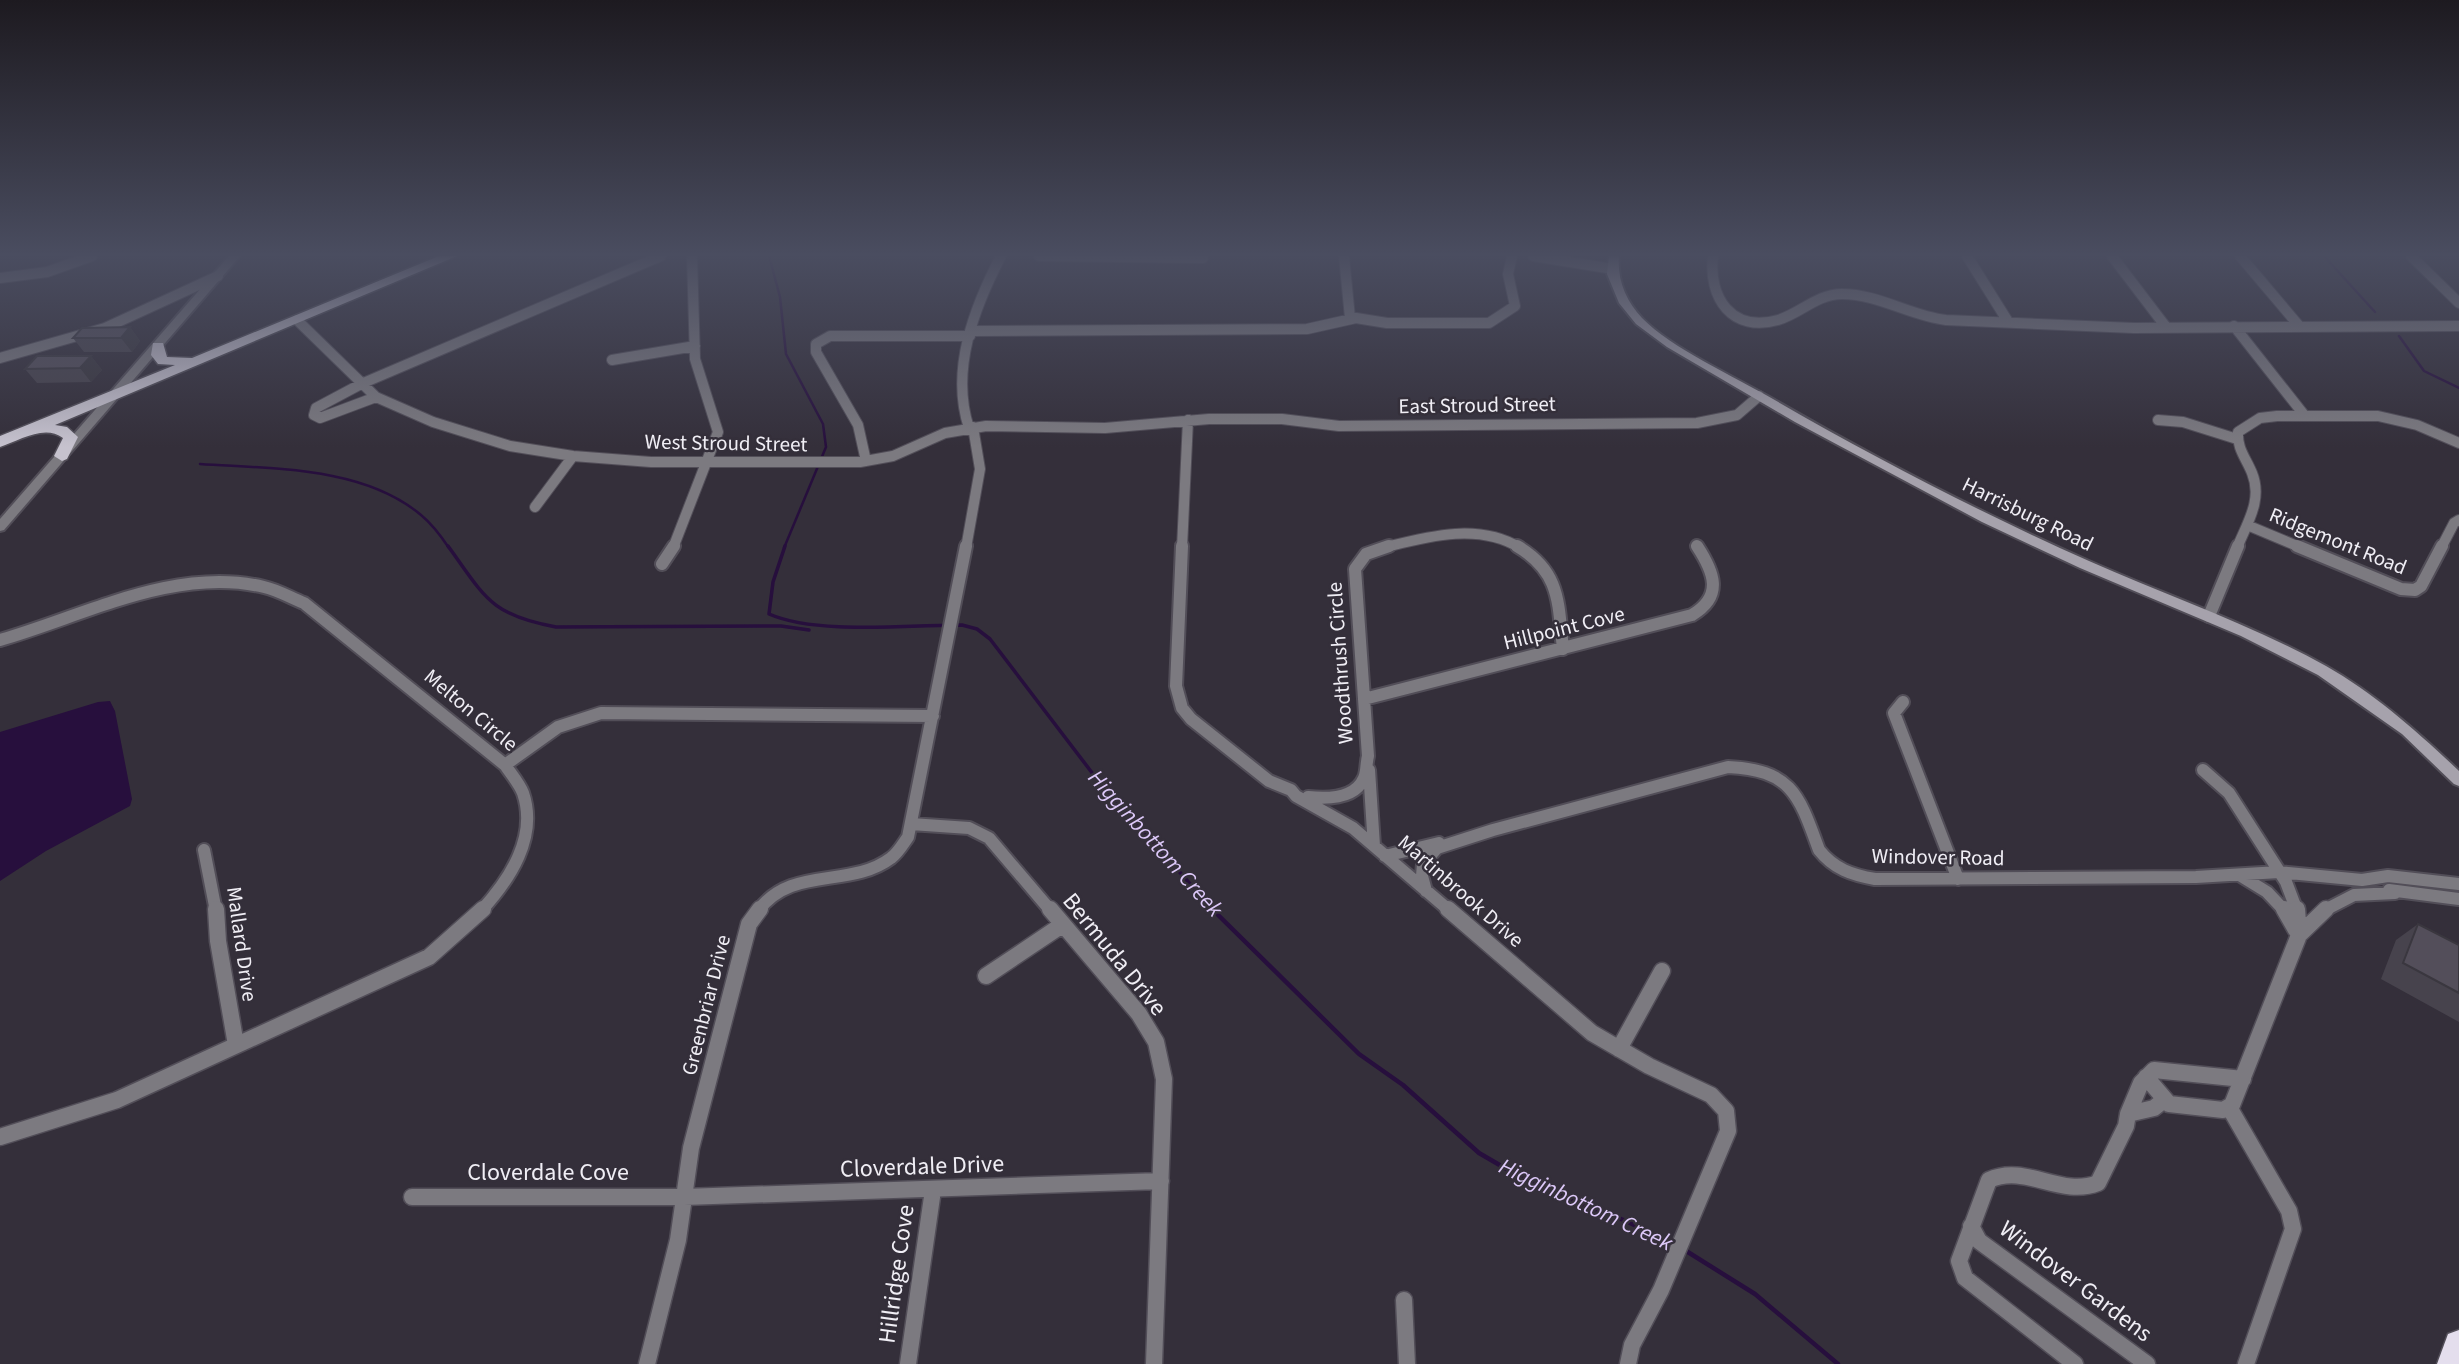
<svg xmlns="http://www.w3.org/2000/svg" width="2459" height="1364" font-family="'Source Sans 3',sans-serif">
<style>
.water{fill:#270f3d}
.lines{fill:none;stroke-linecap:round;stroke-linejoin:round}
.stream-far2{stroke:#270f3d;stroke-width:2.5}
.stream-far1{stroke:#270f3d;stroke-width:3.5}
.stream{stroke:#270f3d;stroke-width:4.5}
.minor-far2-casing{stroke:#524e58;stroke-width:12}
.minor-far1-casing{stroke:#524e58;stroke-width:16}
.minor-casing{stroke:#524e58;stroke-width:19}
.tertiary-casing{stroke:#524e58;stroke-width:4}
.secondary-casing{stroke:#524e58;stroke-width:4}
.primary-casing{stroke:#524e58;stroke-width:3}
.motorway-casing{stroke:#524e58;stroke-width:3}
.minor-far2{stroke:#7c7a80;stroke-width:10}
.minor-far1{stroke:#7c7a80;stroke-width:12}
.minor{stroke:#7c7a80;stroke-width:16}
.tertiary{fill:#7c7a80;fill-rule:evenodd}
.secondary{fill:#a6a2ac;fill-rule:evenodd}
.primary{fill:#c6c2ce;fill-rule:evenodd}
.motorway{fill:#e4deed;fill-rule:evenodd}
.wall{fill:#47434d}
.shaded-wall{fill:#3a373f}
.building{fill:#534e5a;stroke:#3a373f;stroke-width:2}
.labels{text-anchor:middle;stroke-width:5;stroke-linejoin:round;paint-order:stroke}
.street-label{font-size:21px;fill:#f0eef5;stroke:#342f3a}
.water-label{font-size:23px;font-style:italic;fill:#dcc8f8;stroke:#342f3a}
.near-street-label{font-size:24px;fill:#f0eef5;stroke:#342f3a}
</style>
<rect width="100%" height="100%" fill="#342f3a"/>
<!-- water -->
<path class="water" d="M 110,701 L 115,711 L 132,799 L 130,806 L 46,851 L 0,881 L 0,732 L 98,702 Z"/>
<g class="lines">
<!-- stream-far2 -->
<path class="stream-far2" d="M 769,256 L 780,297 L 786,354 L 823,424 L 826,447 L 784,548
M 2324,256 L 2375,312
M 2399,336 L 2424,371 L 2459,388
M 200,464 C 272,469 363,466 421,515 C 432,524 441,536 449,548"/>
<!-- stream-far1 -->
<path class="stream-far1" d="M 448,546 C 485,597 490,615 556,627 L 781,626 L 809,630
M 785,546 L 773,582 L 769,614 C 817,635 907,625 962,625 L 977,629 L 990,639 L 1093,774 L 1214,911"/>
<!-- stream -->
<path class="stream" d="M 1212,909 L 1359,1054 L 1403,1085 L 1479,1153 L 1534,1185 L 1626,1221 L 1673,1244
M 1683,1249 L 1755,1294 L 1838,1364"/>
<defs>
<path id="minor-far2" d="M 1039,256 L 1203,258
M 1344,256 L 1350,318
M 1533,256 L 1613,269
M 1713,256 C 1708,298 1732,333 1778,320 C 1801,313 1817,294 1842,294 C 1878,294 1911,316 1946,320 L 2134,328 L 2459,326
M 1967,256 L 2007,320
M 2112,256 L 2166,327
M 2240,256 L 2300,327
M 2411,256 L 2459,303
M 0,278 L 47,272 L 92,256
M 297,320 L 376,397 L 433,422 L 510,446 L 573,456 L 651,462 L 860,462 L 893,456 L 945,433 L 986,426 L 1105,428 L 1209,419 L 1282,419 L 1339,426 L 1697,423 L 1737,415 L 1759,396
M 2234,326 L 2305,416
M 972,331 L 1307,329 L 1356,318 L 1387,323 L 1489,323 L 1515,306 L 1508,274 L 1512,256
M 0,358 L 105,328 L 218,276
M 612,360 L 695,346
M 376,397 L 320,418 L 314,415 L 316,408 L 361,384 L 661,256
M 2158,420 L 2183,422 L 2237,439
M 969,428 C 950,370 974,308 1001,256
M 866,461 L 858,425 L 816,352 L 816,344 L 830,336 L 970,336
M 535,507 L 573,456
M 2247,525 L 2302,548
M 673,548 L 718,432 L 695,359 L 692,256
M 966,548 L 980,469 L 973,427
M 1182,548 L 1188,420
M 1382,548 C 1426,537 1478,522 1520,548
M 2237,548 C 2247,523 2263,500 2252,473 C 2246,458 2237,449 2238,432 L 2260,418 L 2277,416 L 2378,416 L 2417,425 L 2459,443
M 2441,548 L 2454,523 L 2459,520"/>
<path id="minor-far1" d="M 1182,546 L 1176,686 L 1182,708 L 1191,719 L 1269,781 L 1291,790 L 1296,796 L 1353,828 L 1450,911
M 1517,546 C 1561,572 1558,603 1563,649
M 2297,546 L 2401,589 L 2415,590 L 2421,586 L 2442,546
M 662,564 L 674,546
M 2209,616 L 2238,546
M 0,640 C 84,616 175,566 264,587 C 278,590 291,598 304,603 L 505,765 C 511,774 519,783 523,793 C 538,837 510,879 481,911
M 1364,699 L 1692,615 C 1724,596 1714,572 1697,546
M 1903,702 L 1894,713 L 1958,879
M 505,765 L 558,727 L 601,713 L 933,716
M 1369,770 L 1374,846
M 2203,770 L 2229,793 L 2286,882 L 2297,911
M 1308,797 C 1327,799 1355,799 1364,778 C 1367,772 1366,763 1368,756 L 1355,569 L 1366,554 L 1389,546
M 911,824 L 969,828 L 989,838 L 1051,911
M 204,850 L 216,911
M 1385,856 L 1439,843
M 2241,876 L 2267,892 L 2285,911
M 2389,890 L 2459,899
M 1426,891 L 1422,876 L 1423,864 L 1437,848 L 1493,830 L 1728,767 C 1792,770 1799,795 1819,850 C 1834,869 1852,875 1875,879 L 2196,877 L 2279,872 L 2362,880 L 2388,876 L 2459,884
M 758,911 C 791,865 850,889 891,858 C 898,853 903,844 908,837 L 966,546
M 2323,911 L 2354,895 L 2395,893"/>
<path id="minor" d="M 216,909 L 218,941 L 236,1045
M 1050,909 L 1139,1014 L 1156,1042 L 1164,1079 L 1154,1364
M 1448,909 L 1592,1033 L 1649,1066 L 1711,1095 L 1726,1111 L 1728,1131 L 1661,1290 L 1632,1345 L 1628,1364
M 2284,909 L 2296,930
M 2297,909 L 2299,935
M 986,976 L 1062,925
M 1619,1049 L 1662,971
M 2146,1077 L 2169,1104 L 2223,1110 L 2232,1105 L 2299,935 L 2326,909
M 2229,1107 L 2289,1211 L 2293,1229 L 2246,1364
M 2128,1114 L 2141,1083 L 2154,1070 L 2243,1079
M 0,1137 L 117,1100 L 429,957 L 483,909
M 412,1197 L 684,1197 L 1161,1181
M 1971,1226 L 1979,1241 L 2147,1364
M 1404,1300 L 1407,1364
M 647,1364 L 678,1240 L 691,1148 L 749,924 L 760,909
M 908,1364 L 933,1190
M 2075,1364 L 1965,1278 L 1959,1261 L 1989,1180 C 2026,1163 2060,1198 2098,1183 L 2126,1126 L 2128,1114 L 2154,1108 L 2164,1100"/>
<path id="tertiary" d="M 229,256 L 240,256 L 4,530 L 0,531 L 0,519 Z"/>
<path id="secondary" d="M 1609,256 L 1619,256 C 1617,280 1626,301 1642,318 C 1671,348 1735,377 1773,399 C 1875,458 1981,513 2089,561 C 2168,596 2250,624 2326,666 C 2374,693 2419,733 2459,771 L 2459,786 L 2454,784 L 2402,734 L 2318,675 L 2241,636 L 2080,568 L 1982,522 L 1795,422 L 1667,347 L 1636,324 L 1619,303 L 1607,274 Z"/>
<path id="primary" d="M 439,256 L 457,256 L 55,425 L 67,427 L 78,437 L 67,459 L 62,461 L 54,456 L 63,438 C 44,424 19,441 0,447 L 0,436 L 175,365 L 158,364 L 151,355 L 153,343 L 163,343 L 167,357 L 192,358 Z"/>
<path id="motorway" d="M 2459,1330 L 2459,1364 L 2437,1364 L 2448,1334 Z"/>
</defs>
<!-- minor-far2 casing -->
<use href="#minor-far2" class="minor-far2-casing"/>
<!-- minor-far1 casing -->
<use href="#minor-far1" class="minor-far1-casing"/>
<!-- minor casing -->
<use href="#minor" class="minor-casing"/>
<!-- tertiary casing -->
<use href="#tertiary" class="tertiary-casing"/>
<!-- secondary casing -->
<use href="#secondary" class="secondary-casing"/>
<!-- primary casing -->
<use href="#primary" class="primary-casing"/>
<!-- motorway casing -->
<use href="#motorway" class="motorway-casing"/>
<!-- minor-far2 -->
<use href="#minor-far2" class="minor-far2"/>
<!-- minor-far1 -->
<use href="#minor-far1" class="minor-far1"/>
<!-- minor -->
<use href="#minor" class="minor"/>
<!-- tertiary -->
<use href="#tertiary" class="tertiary"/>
<!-- secondary -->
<use href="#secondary" class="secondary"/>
<!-- primary -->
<use href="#primary" class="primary"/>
<!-- motorway -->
<use href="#motorway" class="motorway"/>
</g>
<!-- wall -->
<path class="wall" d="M 130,327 L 140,341 L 132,352 L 84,352 L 73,338 Z
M 91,356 L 102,370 L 91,382 L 37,383 L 25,369 Z
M 2418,924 L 2459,945 L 2459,1022 L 2381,979 L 2396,940 Z"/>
<!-- shaded-wall -->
<path class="shaded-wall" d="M 130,327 L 140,341 L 132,352 L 121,338 Z
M 91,356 L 102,370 L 91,382 L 80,368 Z"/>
<!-- building -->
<path class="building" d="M 130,327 L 121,338 L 73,338 L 82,328 Z
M 37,356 L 91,356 L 80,368 L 25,369 Z
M 2418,924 L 2459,945 L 2459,993 L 2403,963 Z"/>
<!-- sky -->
<linearGradient id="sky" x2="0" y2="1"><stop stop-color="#1d1a20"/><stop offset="0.57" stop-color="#4a4d60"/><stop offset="1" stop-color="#4a4d60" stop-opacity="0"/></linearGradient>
<rect width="2459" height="447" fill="url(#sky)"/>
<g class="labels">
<!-- street labels -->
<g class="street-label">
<text transform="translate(1477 405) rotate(-1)" y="7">East Stroud Street</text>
<text transform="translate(726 443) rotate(1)" y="7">West Stroud Street</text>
<text transform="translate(2028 514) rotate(26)" y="7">Harrisburg Road</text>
<text transform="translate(2338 541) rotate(22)" y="7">Ridgemont Road</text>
<text transform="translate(1564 628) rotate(-14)" y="7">Hillpoint Cove</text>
<text transform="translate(1340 663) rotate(-94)" y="7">Woodthrush Circle</text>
<text transform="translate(471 710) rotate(40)" y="7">Melton Circle</text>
<text transform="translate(1938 857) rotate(1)" y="7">Windover Road</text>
<text transform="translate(1461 891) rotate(41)" y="7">Martinbrook Drive</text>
<text transform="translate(242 944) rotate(82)" y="7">Mallard Drive</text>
<text transform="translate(706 1005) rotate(-76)" y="7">Greenbriar Drive</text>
</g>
<!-- water labels -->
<g class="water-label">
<text transform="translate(1156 843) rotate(48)" y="8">Higginbottom Creek</text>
<text transform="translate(1586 1204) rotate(25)" y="8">Higginbottom Creek</text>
</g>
<!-- near-street labels -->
<g class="near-street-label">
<text transform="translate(1115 954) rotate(51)" y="8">Bermuda Drive</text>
<text transform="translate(922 1166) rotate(-2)" y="8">Cloverdale Drive</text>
<text x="548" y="1180">Cloverdale Cove</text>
<text transform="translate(896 1274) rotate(-82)" y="8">Hillridge Cove</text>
<text transform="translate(2076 1281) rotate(37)" y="8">Windover Gardens</text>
</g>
</g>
</svg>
